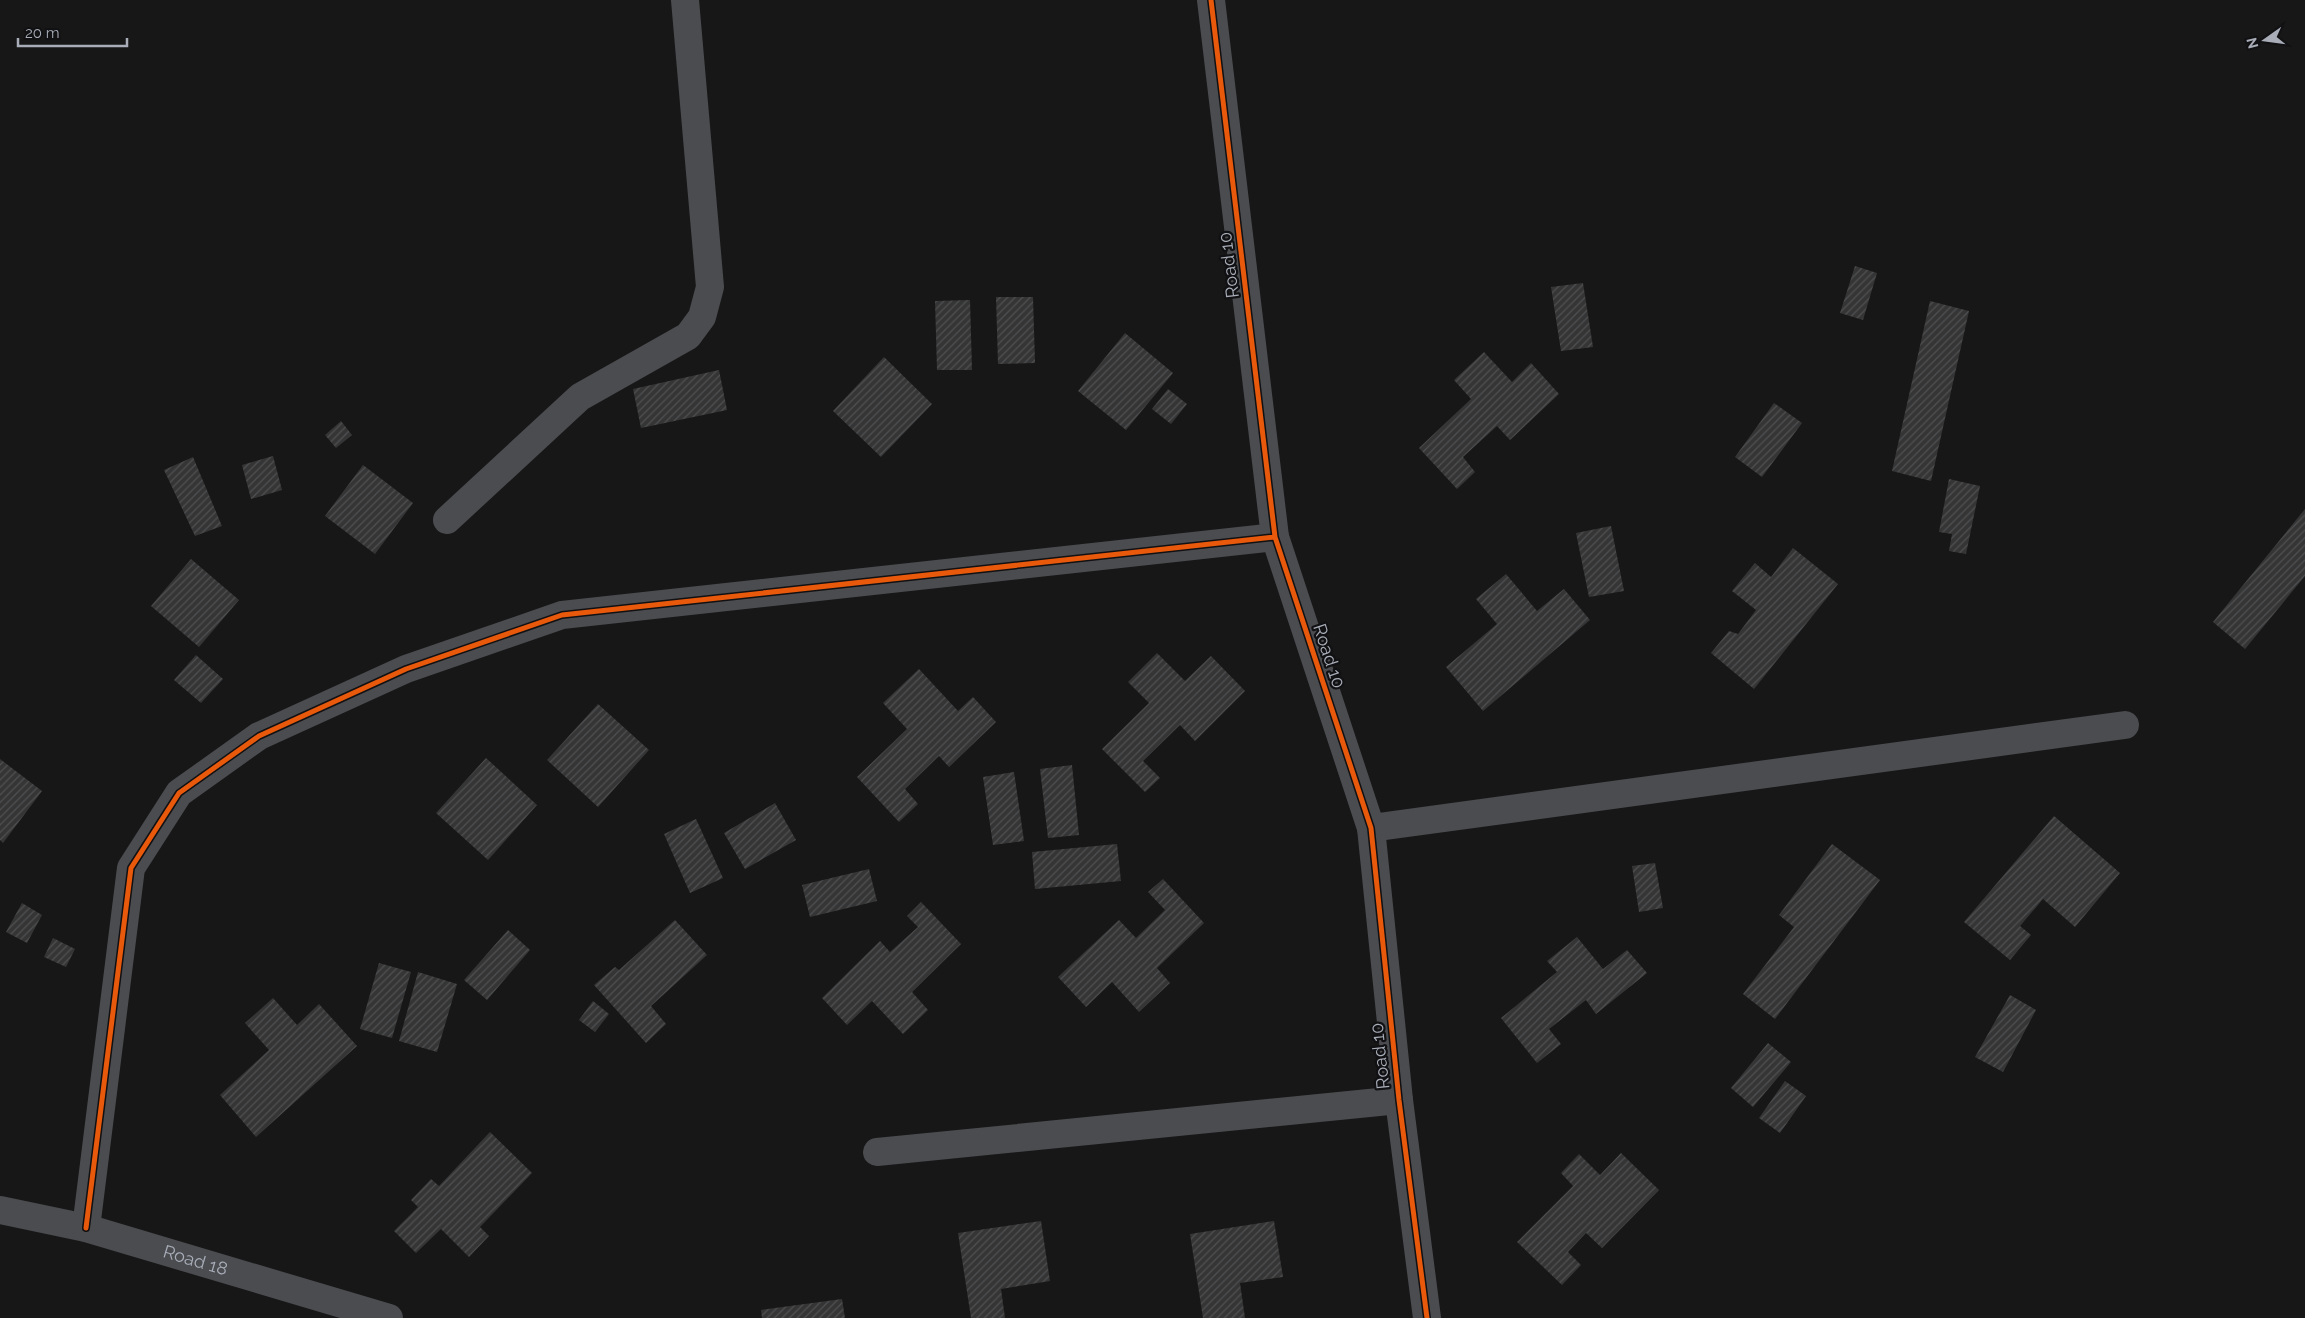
<svg xmlns="http://www.w3.org/2000/svg" width="2305" height="1318" font-family="Raleway,sans-serif">
<style>
.building{fill:url(#building-hatch)}
.lines{fill:none;stroke-linecap:round;stroke-linejoin:round}
.street{stroke:#4b4c50;stroke-width:28}
.cycleway-casing{stroke:#111113;stroke-width:8}
.cycleway{stroke:#e8590c;stroke-width:5}
.labels{text-anchor:middle;stroke-width:4.5;stroke-linejoin:round;paint-order:stroke}
.street-label{font-size:18px;fill:#a8adb8;stroke:#111113}
</style>
<defs>
<pattern id="building-hatch" width="6" height="6" patternUnits="userSpaceOnUse" patternTransform="scale(1.25)"><rect width="6" height="6" fill="#353536"/><path d="M-1 1l2-2M0 6l6-6M5 7l2-2" fill="none" stroke="#4f5051"/></pattern>
</defs>
<rect width="100%" height="100%" fill="#171717"/>
<!-- building -->
<path class="building" d="M 1855,266 L 1877,273 L 1863,320 L 1840,313 Z
M 1583,283 L 1593,347 L 1561,351 L 1551,287 Z
M 996,297 L 1033,297 L 1035,363 L 998,364 Z
M 970,300 L 972,370 L 937,370 L 935,301 Z
M 1930,301 L 1969,311 L 1931,481 L 1892,471 Z
M 1125,333 L 1173,373 L 1126,430 L 1078,391 Z
M 1484,352 L 1512,382 L 1531,363 L 1559,394 L 1510,440 L 1497,426 L 1463,457 L 1475,472 L 1457,489 L 1419,448 L 1471,399 L 1454,380 Z
M 884,357 L 932,404 L 881,457 L 833,411 Z
M 719,370 L 727,410 L 641,428 L 633,389 Z
M 1168,389 L 1187,404 L 1171,424 L 1152,409 Z
M 1774,403 L 1802,423 L 1762,477 L 1735,457 Z
M 341,421 L 352,435 L 336,448 L 325,435 Z
M 273,456 L 282,490 L 251,499 L 242,465 Z
M 193,457 L 222,526 L 195,536 L 164,470 Z
M 363,465 L 413,503 L 375,554 L 325,516 Z
M 1949,479 L 1980,486 L 1966,554 L 1949,551 L 1952,534 L 1939,532 Z
M 2305,509 L 2305,576 L 2245,649 L 2213,622 Z
M 1611,526 L 1624,591 L 1589,597 L 1576,533 Z
M 1793,548 L 1838,584 L 1754,689 L 1711,653 L 1729,631 L 1738,634 L 1756,610 L 1732,591 L 1755,563 L 1771,577 Z
M 191,559 L 239,600 L 199,647 L 151,606 Z
M 1506,574 L 1537,611 L 1564,589 L 1590,620 L 1483,711 L 1446,667 L 1497,624 L 1476,599 Z
M 1157,653 L 1185,681 L 1211,656 L 1245,691 L 1195,741 L 1180,725 L 1143,761 L 1160,778 L 1145,792 L 1102,749 L 1149,703 L 1128,682 Z
M 196,655 L 223,679 L 201,703 L 174,680 Z
M 919,669 L 958,711 L 973,697 L 996,722 L 949,767 L 939,756 L 905,789 L 918,804 L 899,822 L 857,777 L 907,729 L 883,703 Z
M 598,704 L 649,750 L 598,807 L 547,760 Z
M 486,758 L 537,805 L 488,860 L 436,813 Z
M 0,759 L 42,791 L 3,843 L 0,840 Z
M 1072,765 L 1079,835 L 1048,838 L 1040,769 Z
M 1014,772 L 1024,841 L 993,845 L 983,777 Z
M 775,803 L 796,840 L 745,869 L 724,833 Z
M 2054,816 L 2120,873 L 2075,927 L 2043,899 L 2020,926 L 2031,935 L 2010,960 L 1964,922 Z
M 696,819 L 723,878 L 690,893 L 664,834 Z
M 1117,844 L 1121,881 L 1035,889 L 1032,852 Z
M 1832,844 L 1880,880 L 1775,1019 L 1743,994 L 1794,927 L 1779,915 Z
M 1655,863 L 1663,908 L 1639,912 L 1632,866 Z
M 869,869 L 877,901 L 810,917 L 802,885 Z
M 1163,879 L 1204,923 L 1157,968 L 1170,983 L 1139,1012 L 1112,982 L 1086,1007 L 1058,977 L 1119,920 L 1136,938 L 1165,910 L 1148,892 Z
M 921,902 L 961,944 L 912,992 L 928,1010 L 903,1034 L 872,1001 L 847,1025 L 822,998 L 880,941 L 890,952 L 918,927 L 907,916 Z
M 22,903 L 42,915 L 27,943 L 6,932 Z
M 675,920 L 707,955 L 651,1006 L 666,1024 L 646,1043 L 594,985 L 615,967 L 619,970 Z
M 508,930 L 530,950 L 487,1000 L 464,980 Z
M 1577,937 L 1603,969 L 1627,950 L 1647,973 L 1596,1014 L 1586,1000 L 1549,1029 L 1561,1044 L 1537,1063 L 1501,1018 L 1557,972 L 1547,961 Z
M 53,938 L 75,949 L 66,967 L 44,957 Z
M 379,963 L 411,972 L 392,1038 L 360,1029 Z
M 418,972 L 457,984 L 437,1052 L 399,1041 Z
M 2010,995 L 2036,1010 L 2003,1072 L 1975,1057 Z
M 273,998 L 297,1025 L 319,1004 L 357,1046 L 256,1137 L 220,1095 L 269,1050 L 245,1023 Z
M 593,1001 L 609,1014 L 595,1032 L 579,1020 Z
M 1768,1043 L 1791,1062 L 1753,1107 L 1731,1088 Z
M 1785,1081 L 1806,1096 L 1780,1133 L 1759,1118 Z
M 490,1132 L 532,1173 L 480,1227 L 489,1236 L 469,1257 L 441,1229 L 416,1253 L 394,1231 L 418,1207 L 411,1200 L 431,1179 L 439,1186 Z
M 1621,1153 L 1659,1190 L 1602,1248 L 1586,1233 L 1568,1252 L 1581,1265 L 1562,1285 L 1517,1242 L 1573,1186 L 1561,1173 L 1579,1154 L 1600,1175 Z
M 1041,1221 L 1050,1281 L 1001,1289 L 1005,1318 L 971,1318 L 958,1233 Z
M 1274,1221 L 1283,1277 L 1240,1283 L 1245,1318 L 1203,1318 L 1190,1234 Z
M 842,1299 L 845,1318 L 762,1318 L 761,1310 Z"/>
<g class="lines">
<!-- street -->
<g class="street">
<path d="M 1211,0 L 1275,537 L 1371,828 L 1399,1100 L 1427,1318"/>
<path d="M 447,520 L 580,397 L 688,336 L 702,317 L 710,287 L 685,0"/>
<path d="M 1371,828 L 2125,725"/>
<path d="M 877,1152 L 1399,1100"/>
<path id="s1" d="M 0,1210 L 86,1228 L 389,1318"/>
<path d="M 86,1228 L 131,868 L 179,793 L 259,736 L 406,669 L 562,615 L 1275,537"/>
</g>
<defs>
<path id="cycleway" d="M 1211,0 L 1275,537 L 1371,828 L 1399,1100 L 1427,1318
M 86,1228 L 131,868 L 179,793 L 259,736 L 406,669 L 562,615 L 1275,537"/>
</defs>
<!-- cycleway casing -->
<use href="#cycleway" class="cycleway-casing"/>
<!-- cycleway -->
<use href="#cycleway" class="cycleway"/>
</g>
<g class="labels">
<!-- street labels -->
<g class="street-label">
<text transform="translate(1229 265) rotate(-97)" y="6">Road 10</text>
<text transform="translate(1329 656) rotate(72)" y="6">Road 10</text>
<text transform="translate(1380 1056) rotate(-96)" y="6">Road 10</text>
<text dy="6" stroke="none"><textPath href="#s1" startOffset="202">Road 18</textPath></text>
</g>
</g>
<!-- north arrow -->
<g transform="translate(2265 40) rotate(256)" stroke="#111113" stroke-width="4" paint-order="stroke">
<path d="M0-4L9 19L0 12L-9 19Z" fill="#a8adb8"/>
<text y="-8" font-size="14" font-weight="bold" text-anchor="middle" fill="#a8adb8">N</text>
</g>
<!-- scale -->
<path d="M18 38v8h109v-8" fill="none" stroke="#a8adb8" stroke-width="2.5"/>
<text x="25" y="38" font-size="15" fill="#a8adb8" stroke="#111113" stroke-width="4" paint-order="stroke">20 m</text>
</svg>
